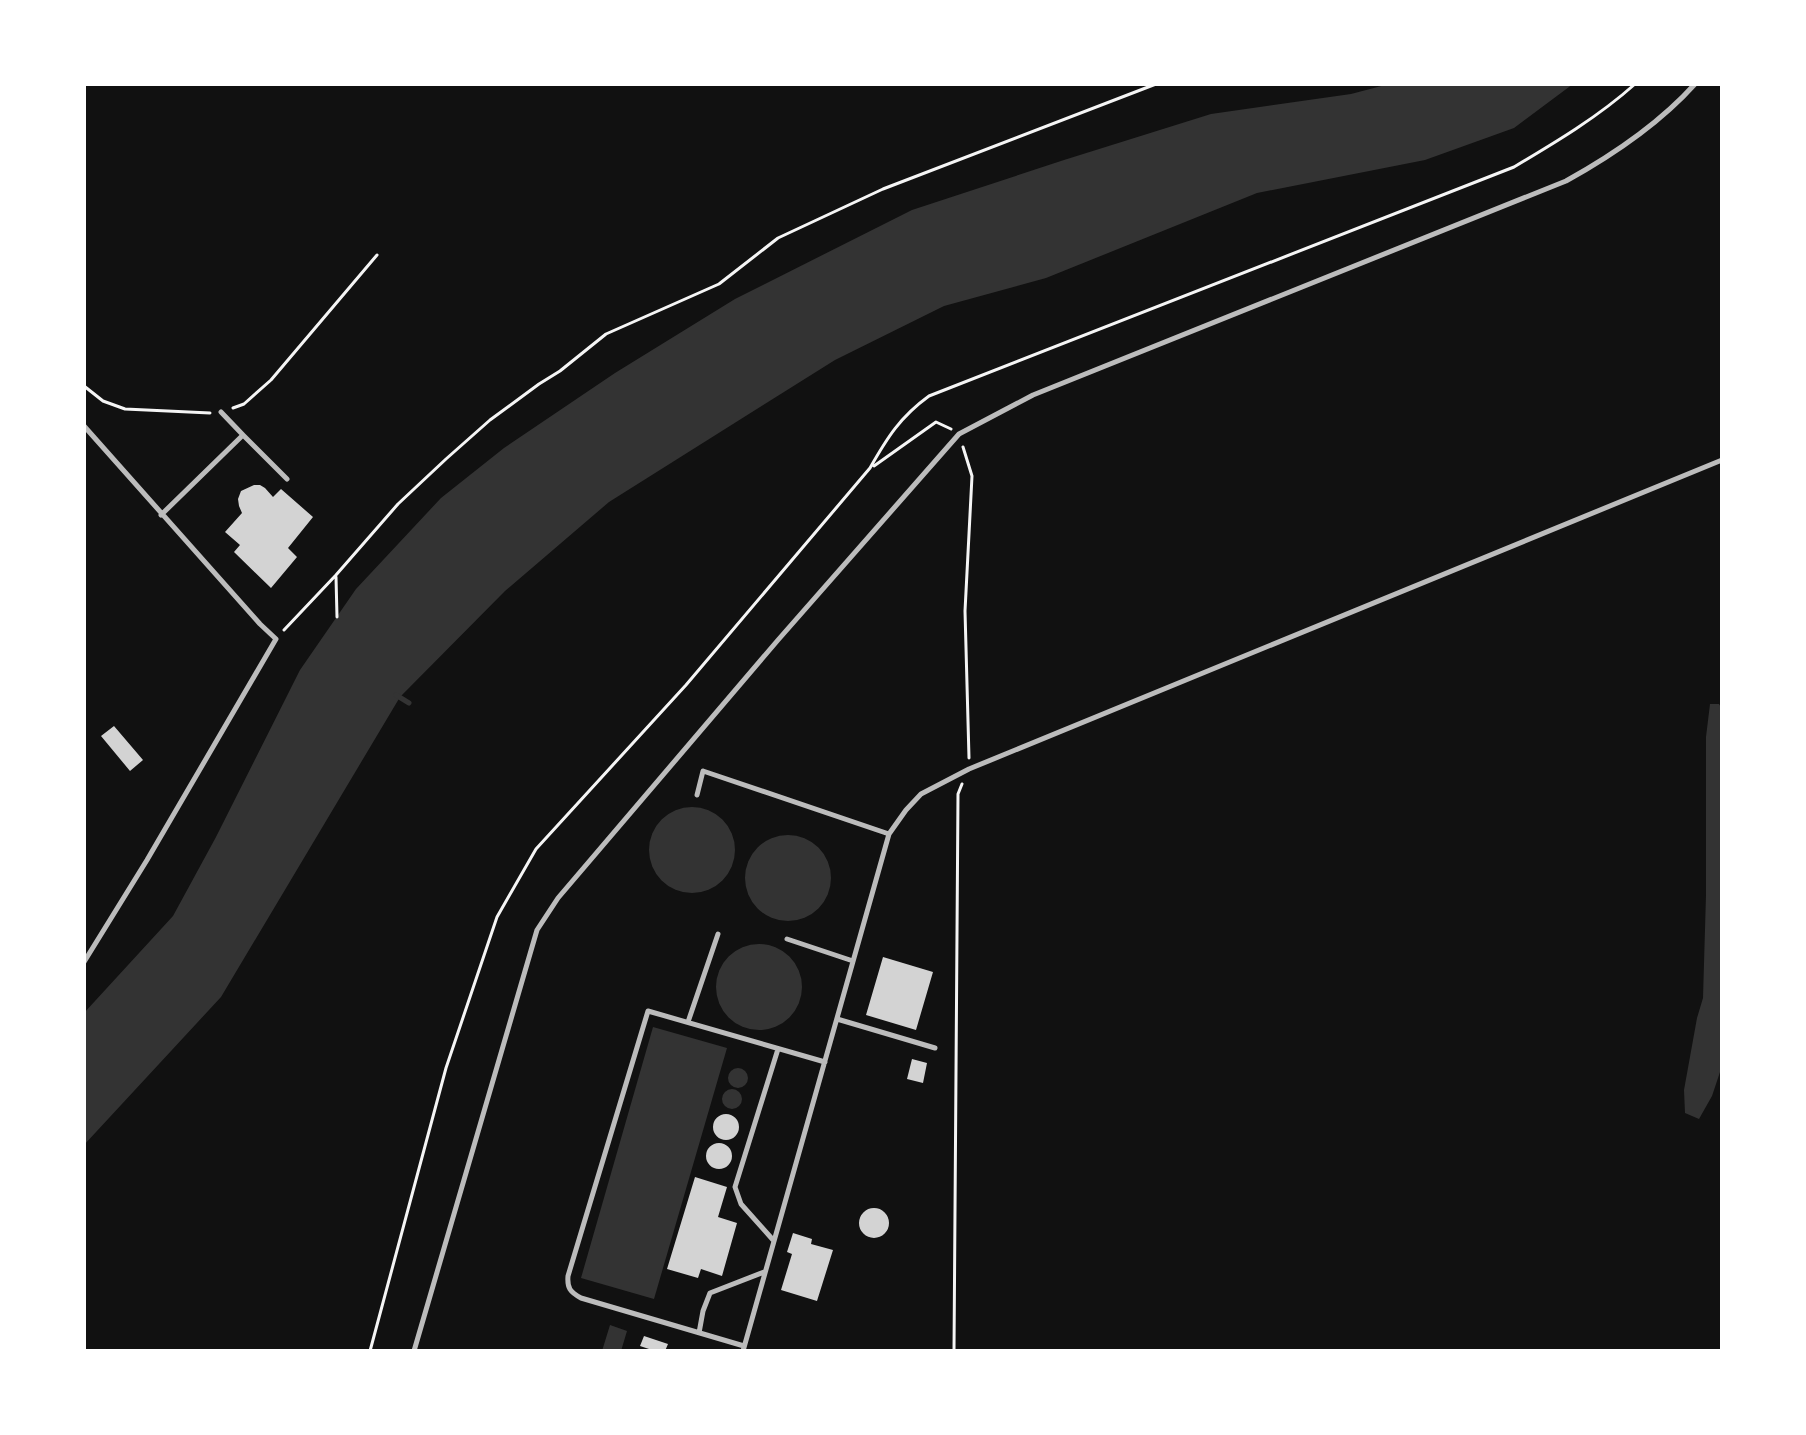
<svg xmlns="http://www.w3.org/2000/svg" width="1806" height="1435" font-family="Signika,sans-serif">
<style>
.water{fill:#333}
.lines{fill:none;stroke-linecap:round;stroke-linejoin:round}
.stream{stroke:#333;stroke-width:5}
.building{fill:#d3d3d3}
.path{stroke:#f5f5f5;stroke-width:3}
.service{stroke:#bcbcbc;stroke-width:5}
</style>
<rect width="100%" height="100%" fill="#111"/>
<!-- water -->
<path class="water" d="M 1389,84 L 1573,84 L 1514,128 L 1425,160 L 1257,193 L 1046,278 L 944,306 L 835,360 L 609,502 L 505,591 L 400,697 L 221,997 L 84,1145 L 84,1013 L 173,916 L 216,837 L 300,670 L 356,589 L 441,498 L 504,448 L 615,373 L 735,299 L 912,210 L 1064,160 L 1211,114 L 1351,94 Z
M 1710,704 L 1719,704 L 1722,709 L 1722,1066 L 1712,1096 L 1699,1119 L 1685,1113 L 1684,1090 L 1697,1018 L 1703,998 L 1706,895 L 1706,737 Z
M649 850a43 43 0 1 1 86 0a43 43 0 1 1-86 0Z
M745 878a43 43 0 1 1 86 0a43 43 0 1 1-86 0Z
M716 987a43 43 0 1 1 86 0a43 43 0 1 1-86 0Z
M 653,1027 L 727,1048 L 654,1299 L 581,1278 Z
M728 1078a10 10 0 1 1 20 0a10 10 0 1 1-20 0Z
M722 1099a10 10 0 1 1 20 0a10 10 0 1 1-20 0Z
M 610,1325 L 627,1331 L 621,1351 L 602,1351 Z"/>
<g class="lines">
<!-- stream -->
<path class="stream" d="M 396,695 L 409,703"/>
</g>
<!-- building -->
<path class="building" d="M 254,485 L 260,485 L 265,488 L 273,497 L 281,489 L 313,517 L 288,548 L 297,557 L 271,588 L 234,552 L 240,545 L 225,532 L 242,513 L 239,506 L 238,499 L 241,491 Z
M 114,726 L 143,760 L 130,771 L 101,736 Z
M 883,957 L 933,972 L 916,1030 L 866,1015 Z
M 912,1059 L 927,1063 L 923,1083 L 907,1079 Z
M713 1127a13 13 0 1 1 26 0a13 13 0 1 1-26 0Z
M706 1156a13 13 0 1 1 26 0a13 13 0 1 1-26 0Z
M 695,1177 L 727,1187 L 718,1217 L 737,1223 L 722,1276 L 701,1269 L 698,1278 L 667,1269 Z
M859 1223a15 15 0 1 1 30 0a15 15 0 1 1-30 0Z
M 793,1233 L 812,1239 L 811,1244 L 833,1250 L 817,1301 L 781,1290 L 792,1254 L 787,1252 Z
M 644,1336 L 668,1344 L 665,1351 L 655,1351 L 640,1346 Z"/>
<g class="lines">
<!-- path -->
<path class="path" d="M 84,386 L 103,401 L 125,409 L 210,413
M 233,408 L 244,404 L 271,380 L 377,255
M 963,447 L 972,476 L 965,611 L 969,758
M 874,466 L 936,422 L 951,429
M 336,577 L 337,617
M 284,630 L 336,575 L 398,504 L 446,459 L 490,420 L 539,384 L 560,371 L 606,334 L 719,284 L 778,238 L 883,189 L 1156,84
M 370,1351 L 446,1068 L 497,917 L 536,849 L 686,685 L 870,468 C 887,438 900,417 929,396 L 1514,167 C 1556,142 1598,117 1635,84
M 954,1351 L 958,794 L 962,784"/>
<!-- service -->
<path class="service" d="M 84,426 L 260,624 L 276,639 L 147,860 L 84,962
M 243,435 L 287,479
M 161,515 L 243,435 L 221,412
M 697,795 L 703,771 L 889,834
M 787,939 L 853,961
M 837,1019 L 935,1048
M 688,1022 L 718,934
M 774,1241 L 741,1204 L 735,1187 L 778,1049
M 699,1333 L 703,1311 L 710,1293 L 764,1272
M 744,1346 L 581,1298 C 570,1292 567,1288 568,1276 L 648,1011 L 825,1062
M 414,1351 L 537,930 L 558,898 L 778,640 L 959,434 L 1033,395 L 1566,181 C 1613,155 1659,124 1695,84
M 743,1351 L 889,834 L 906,810 L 921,794 L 969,769 L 1722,460"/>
</g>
<!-- border -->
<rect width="1806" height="1435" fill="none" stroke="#ffffff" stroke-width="172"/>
</svg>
